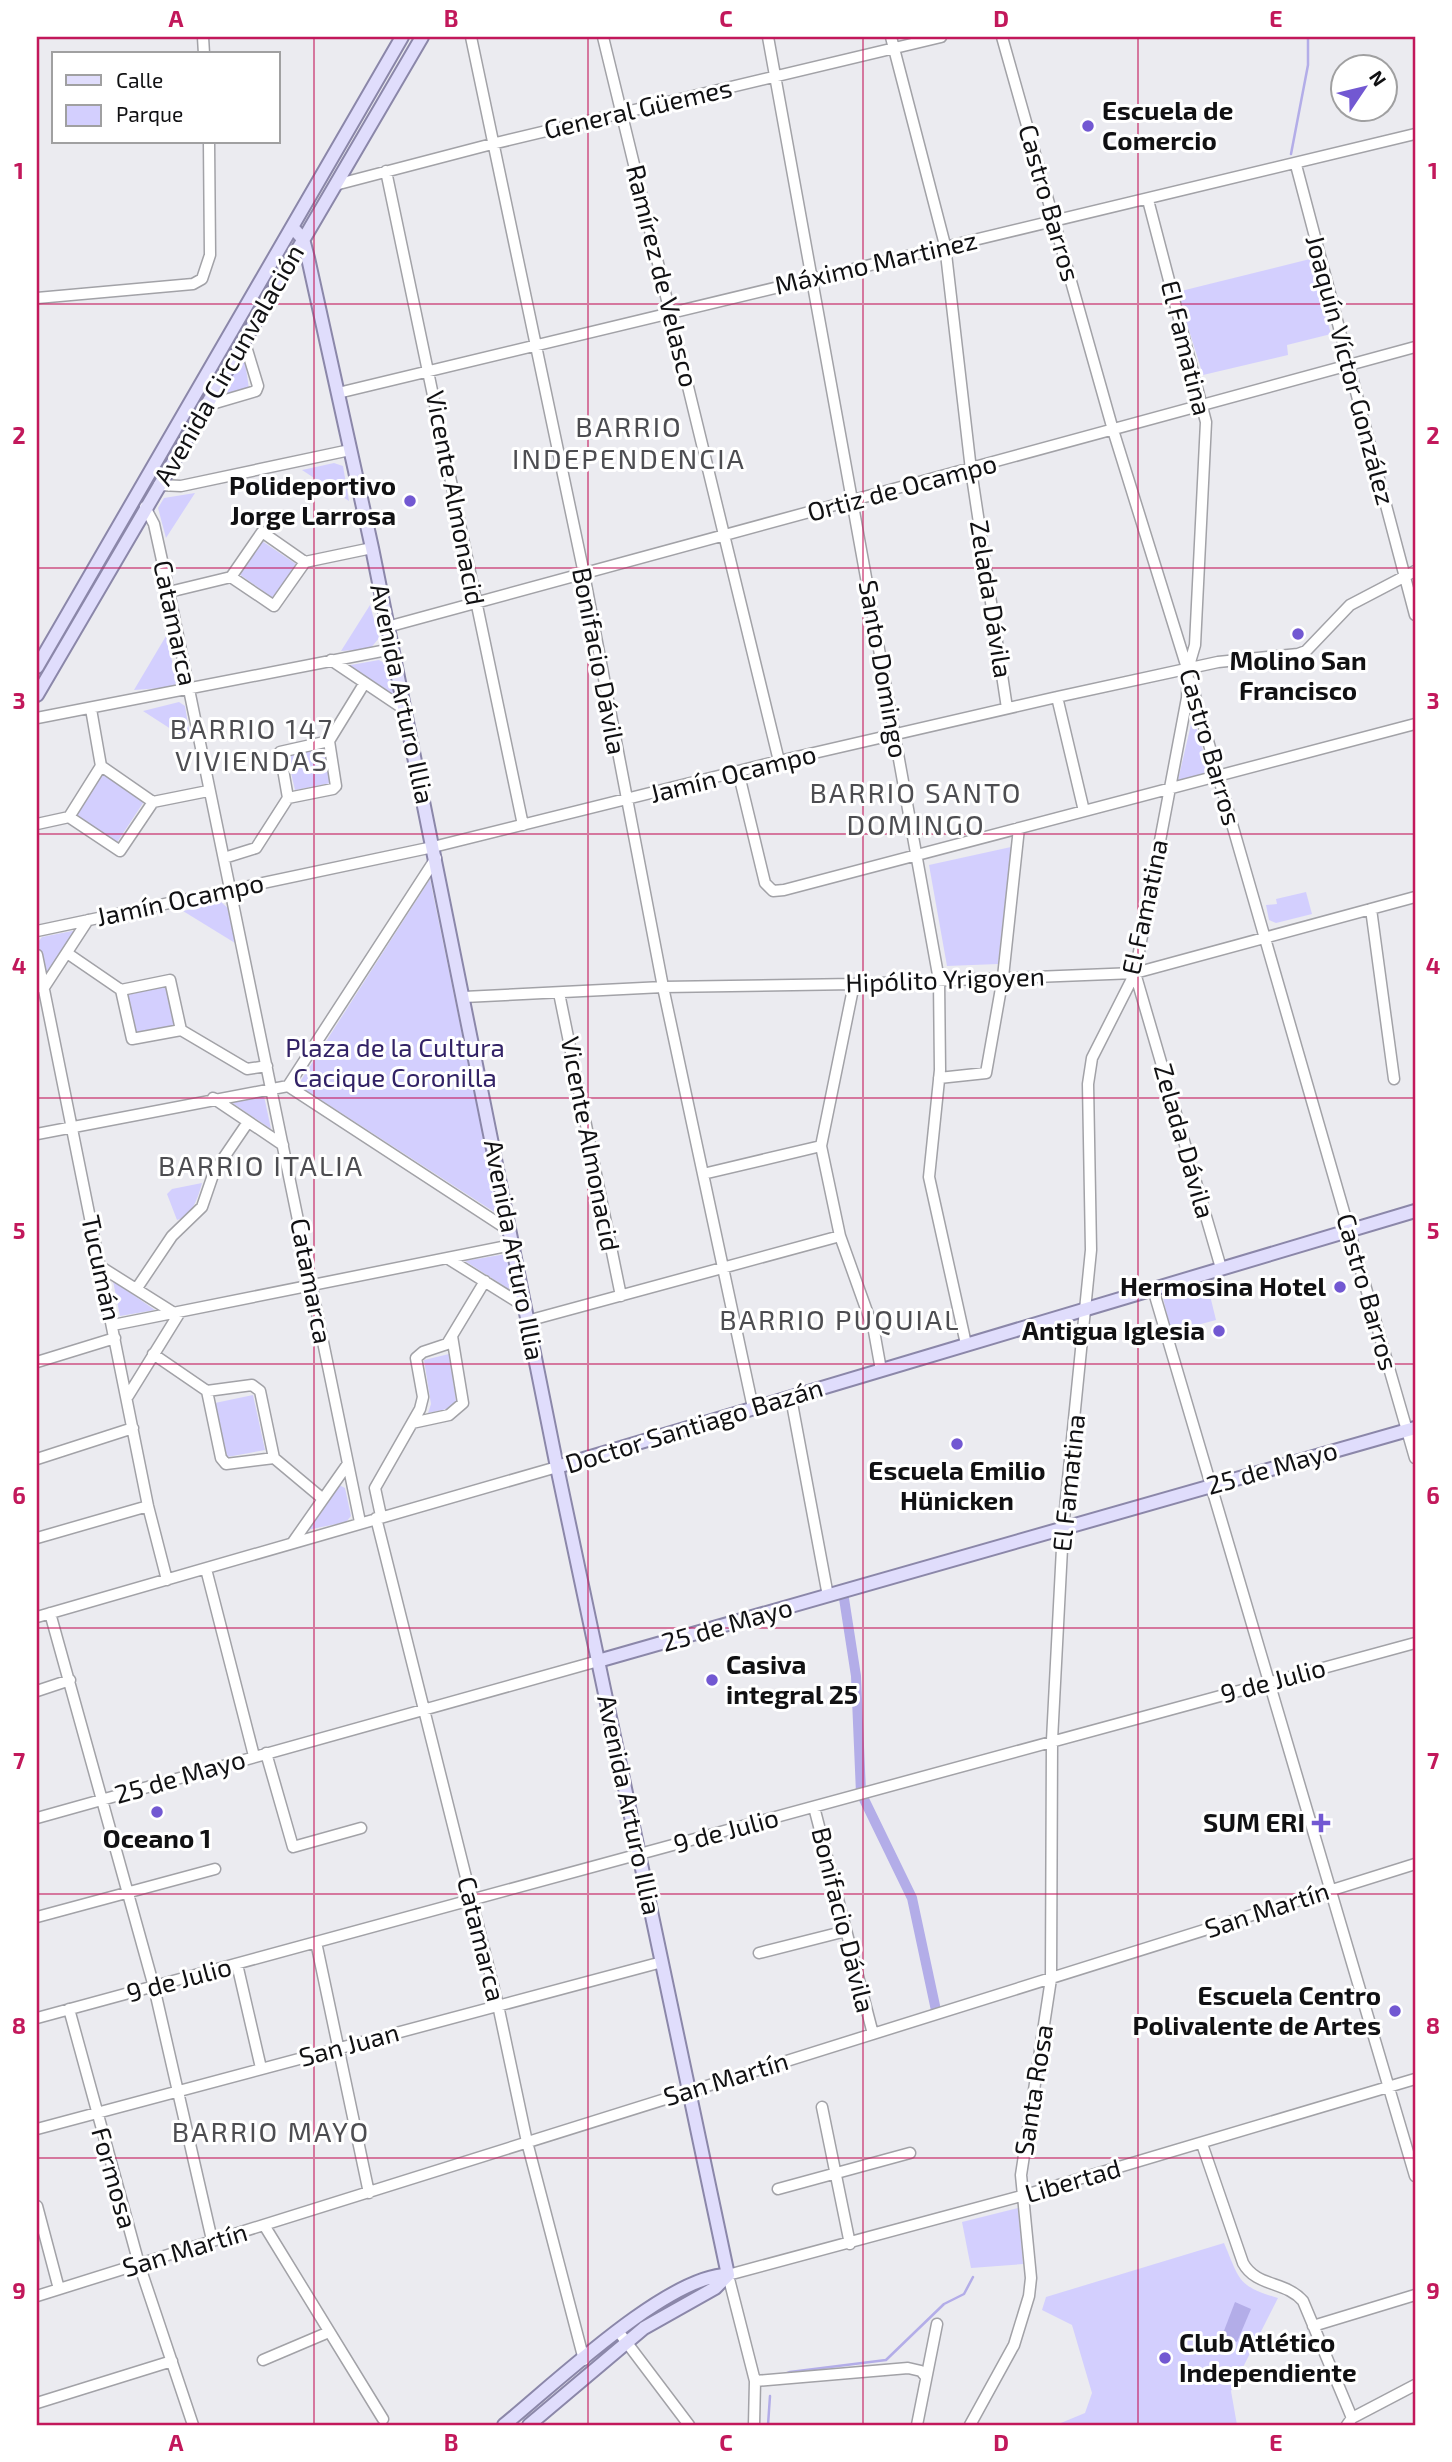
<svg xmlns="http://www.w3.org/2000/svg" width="1452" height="2462" font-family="'Exo 2',sans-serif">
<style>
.green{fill:#d3cffe}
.water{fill:#b3ade8}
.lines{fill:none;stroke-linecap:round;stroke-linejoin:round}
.stream{stroke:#b3ade8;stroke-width:2.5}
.canal{stroke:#b3ade8;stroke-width:10}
.minor-casing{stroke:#a2a2a7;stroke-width:13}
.major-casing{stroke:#8b87a9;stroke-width:16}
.minor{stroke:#fff;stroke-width:10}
.major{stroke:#e0ddfc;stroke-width:12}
.grid{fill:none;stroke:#c2185b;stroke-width:2;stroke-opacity:0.55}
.poi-dot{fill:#7258d2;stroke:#fff;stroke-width:2.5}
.labels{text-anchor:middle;stroke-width:6;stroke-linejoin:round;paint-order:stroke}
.street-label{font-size:26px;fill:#111113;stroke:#fff}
.poi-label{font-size:26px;font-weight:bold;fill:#111113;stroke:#fff;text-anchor:end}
.park-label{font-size:26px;fill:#322266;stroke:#fff}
.neighbourhood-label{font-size:28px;letter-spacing:2px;fill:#4d4d51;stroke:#fff}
.neatline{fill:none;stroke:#c2185b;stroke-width:2.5}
.grid-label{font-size:23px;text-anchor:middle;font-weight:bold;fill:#c2185b}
</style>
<rect width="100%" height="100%" fill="#ebebf0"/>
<!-- green -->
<path class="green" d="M 1310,259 L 1331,334 L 1287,345 L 1288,355 L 1203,375 L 1177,292 Z
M 244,355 L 249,389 L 222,395 Z
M 334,463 L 343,466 L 349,501 L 302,470 Z
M 195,493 L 166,538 L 158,508 L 164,498 Z
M 262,541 L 296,564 L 273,598 L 239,574 Z
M 370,605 L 379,638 L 370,649 L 341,651 Z
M 166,636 L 177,682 L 174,687 L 134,690 Z
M 379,660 L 388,665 L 394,696 L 345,666 Z
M 179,702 L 185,706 L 191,742 L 143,711 Z
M 1193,716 L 1210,774 L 1178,780 Z
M 324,748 L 331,783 L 295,790 L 287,755 Z
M 102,772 L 145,800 L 116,844 L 74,816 Z
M 1011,847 L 998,964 L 947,966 L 929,865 Z
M 430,879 L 499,1215 L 298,1085 Z
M 1306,892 L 1312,914 L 1276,923 L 1269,920 L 1266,905 L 1277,904 L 1276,899 Z
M 221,902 L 230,910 L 235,943 L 183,911 Z
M 77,930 L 45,978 L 38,942 L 42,937 Z
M 167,986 L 176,1025 L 135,1034 L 127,995 Z
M 264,1096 L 271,1129 L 231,1102 Z
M 202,1183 C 198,1197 193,1216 177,1220 L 167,1194 L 172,1189 Z
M 506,1254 L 512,1291 L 465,1261 Z
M 1206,1279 L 1216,1320 L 1171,1332 L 1162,1293 Z
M 113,1281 L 155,1310 L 120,1316 Z
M 449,1354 L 456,1401 L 447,1409 L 428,1413 L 431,1404 L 424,1360 Z
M 253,1395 L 265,1450 L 227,1457 L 215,1403 Z
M 339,1485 L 345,1488 L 351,1516 L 346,1522 L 307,1530 Z
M 1018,2208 L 1023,2264 L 971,2268 L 962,2222 Z
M 1224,2243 C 1240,2280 1237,2286 1278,2298 L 1231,2391 L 1237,2425 L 1056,2425 L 1085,2413 L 1092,2393 L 1072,2325 L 1042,2310 L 1046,2297 Z"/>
<!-- water -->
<path class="water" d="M 1235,2302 L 1251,2309 L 1237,2342 L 1222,2336 Z"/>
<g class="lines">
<!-- stream -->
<path class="stream" d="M 1291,154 L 1308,65 L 1308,37
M 780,2376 L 790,2372 L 886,2360 L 944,2304 L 964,2294 L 973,2277
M 768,2425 L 770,2396"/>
<!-- canal -->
<path class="canal" d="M 843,1592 L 856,1676 L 861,1793 L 912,1898 L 937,2015"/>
<defs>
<path id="minor" d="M 203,37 L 204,54
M 471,37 L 584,574 L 663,987 L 753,1408
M 603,37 L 779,761
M 768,37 L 939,980 L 940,1070 L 929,1177 L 966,1344
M 891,37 L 945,245 L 971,470 L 1007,708
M 1002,37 L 1113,430 L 1187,668
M 1296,165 L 1415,615
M 386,171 L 523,825
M 335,185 L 492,144 L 941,37
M 37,298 L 193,284 L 202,279 L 210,255 L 209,142
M 338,393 L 1415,134
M 205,406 L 256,391 L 258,386 L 244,340
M 159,485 L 181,486 L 350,450
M 145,507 L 154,524 L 169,592 L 360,1522
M 231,577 L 274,606 L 305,562 L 372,548
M 169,592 L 231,577 L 262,532 L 305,562
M 387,627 L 1415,347
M 331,660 L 404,709
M 1191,682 L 1415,1458
M 1057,697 L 1084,811
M 37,718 L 392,649
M 101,766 L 153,802 L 208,791
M 738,771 L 765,883 L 773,891 L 784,890 L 1415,724
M 288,798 L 333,789 L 336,786 L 329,741 L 364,684
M 69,817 L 120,851 L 153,802
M 37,824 L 69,817 L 101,766 L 91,709
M 224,858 L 256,848 L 288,798 L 280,752 L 329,741
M 1371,909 L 1394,1079
M 37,931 L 433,847 L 779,761 L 1057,697 L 1218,662 L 1298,654 L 1306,651 L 1350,605 L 1415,571
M 67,953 L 121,990 L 132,1039 L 181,1030 L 247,1069 L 267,1066
M 37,955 L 148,1506 L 167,1580
M 1135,973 L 1221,1268
M 854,984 L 821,1146 L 840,1236 L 874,1331 L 881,1370
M 43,989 L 88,920
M 121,990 L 170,980 L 181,1030
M 559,993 L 621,1296
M 464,997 L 663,987 L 854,984 L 1135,973 L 1415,897
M 939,1078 L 986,1073 L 1003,977 L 1019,828
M 288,1086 L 510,1231
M 213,1098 L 283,1145
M 37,1134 L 288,1086 L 436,858
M 703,1174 L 821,1146
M 447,1258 L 524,1306
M 101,1267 L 174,1313
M 137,1288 L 172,1236 L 202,1207 L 214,1172 L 248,1122
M 1153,1289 L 1415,2176
M 527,1321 L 840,1236
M 113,1325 L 512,1245
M 153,1354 L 207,1391 L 252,1385 L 260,1391 L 274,1458 L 323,1499
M 37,1362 L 115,1338
M 207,1391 L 221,1458 L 226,1464 L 274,1458
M 128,1396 L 180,1312
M 791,1398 L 828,1596
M 412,1423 L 449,1415 L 463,1403 L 452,1336
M 37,1459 L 133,1428
M 381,1516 L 375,1488 L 420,1409 L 423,1397 L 416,1358 L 423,1352 L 447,1344 L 485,1281
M 376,1518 L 498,2005 L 527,2142 L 584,2360
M 37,1538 L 148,1506
M 293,1542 L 347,1465
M 206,1569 L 254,1756
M 50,1613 L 154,1987 L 212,2240
M 37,1617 L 557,1467
M 37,1691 L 70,1680
M 266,1753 L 293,1847 L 361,1828
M 814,1807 L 873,2034
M 37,1818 L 598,1661
M 37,1917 L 215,1869
M 316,1942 L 369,2193
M 759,1953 L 846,1931
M 237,1964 L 261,2068
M 69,2009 L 139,2264 L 193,2425
M 37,2018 L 1415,1643
M 822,2107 L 850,2244
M 37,2129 L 662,1962
M 1202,2144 L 1243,2263 C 1256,2287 1286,2281 1303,2301 L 1352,2418 L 1347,2425
M 778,2189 L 910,2153
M 37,2206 L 59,2289
M 264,2225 L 383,2419
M 37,2296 L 1415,1864
M 1313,2326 L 1415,2295
M 618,2331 L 689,2425
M 263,2360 L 329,2332
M 755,2381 L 908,2368 L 921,2371 L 925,2376
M 37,2403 L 172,2361
M 1352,2418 L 1415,2385
M 754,2425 L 755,2381 L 728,2275 L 1025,2195 L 1415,2079
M 917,2425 L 937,2324
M 970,2425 L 1014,2345 L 1029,2296 L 1031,2278 L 1021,2175 L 1051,1979 L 1052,1740 L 1063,1529 L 1091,1250 L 1088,1084 L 1092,1058 L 1135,973 L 1187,698 L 1188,669 L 1195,645 L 1206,422 L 1148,200"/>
<path id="major" d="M 293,228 L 303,239 L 308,258 L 372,548 L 557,1467 L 728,2275
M 37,667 L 402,37
M 37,695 L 422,37
M 557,1467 L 1415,1211
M 598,1661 L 1415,1428
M 504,2425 C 552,2386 669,2274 728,2275
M 529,2425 L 644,2328 L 715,2288 L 728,2275"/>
</defs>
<!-- minor casing -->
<use href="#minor" class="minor-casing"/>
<!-- major casing -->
<use href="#major" class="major-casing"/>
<!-- minor -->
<use href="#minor" class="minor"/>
<!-- major -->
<use href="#major" class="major"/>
</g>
<!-- grid -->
<path class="grid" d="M 314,37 L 314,2425M 588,37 L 588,2425M 863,37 L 863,2425M 1138,37 L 1138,2425M 37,304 L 1415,304M 37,568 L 1415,568M 37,834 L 1415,834M 37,1098 L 1415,1098M 37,1364 L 1415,1364M 37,1628 L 1415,1628M 37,1894 L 1415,1894M 37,2158 L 1415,2158"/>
<!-- markers -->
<g class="poi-dot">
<circle cx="1088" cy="126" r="7"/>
<circle cx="410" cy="501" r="7"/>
<circle cx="1298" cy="634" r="7"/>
<circle cx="1340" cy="1287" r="7"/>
<circle cx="1219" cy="1331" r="7"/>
<circle cx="957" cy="1444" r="7"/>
<circle cx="712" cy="1680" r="7"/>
<circle cx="157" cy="1812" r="7"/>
<path d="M1317.5 1812.5h7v7h7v7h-7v7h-7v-7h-7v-7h7z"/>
<circle cx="1395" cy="2011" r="7"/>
<circle cx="1165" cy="2358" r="7"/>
</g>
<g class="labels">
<!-- street labels -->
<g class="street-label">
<text transform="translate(638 109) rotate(-13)" y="9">General Güemes</text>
<text transform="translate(1049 203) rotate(74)" y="9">Castro Barros</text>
<text transform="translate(876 263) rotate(-13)" y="9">Máximo Martinez</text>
<text transform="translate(662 276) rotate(76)" y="9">Ramírez de Velasco</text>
<text transform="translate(1186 348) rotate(76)" y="9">El Famatina</text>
<text transform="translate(229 365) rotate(-60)" y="9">Avenida Circunvalación</text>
<text transform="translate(1350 370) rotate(75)" y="9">Joaquín Víctor González</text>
<text transform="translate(902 488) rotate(-15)" y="9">Ortiz de Ocampo</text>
<text transform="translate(455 498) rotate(79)" y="9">Vicente Almonacid</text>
<text transform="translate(991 599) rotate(81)" y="9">Zelada Dávila</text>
<text transform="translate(175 623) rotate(78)" y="9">Catamarca</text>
<text transform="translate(599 661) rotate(79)" y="9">Bonifacio Dávila</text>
<text transform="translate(883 669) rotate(80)" y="9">Santo Domingo</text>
<text transform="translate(402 694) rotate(78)" y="9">Avenida Arturo Illia</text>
<text transform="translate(1210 747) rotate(74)" y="9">Castro Barros</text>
<text transform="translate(733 774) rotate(-14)" y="9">Jamín Ocampo</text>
<text transform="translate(180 900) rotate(-12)" y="9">Jamín Ocampo</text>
<text transform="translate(1145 907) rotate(-78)" y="9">El Famatina</text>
<text transform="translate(945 980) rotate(-2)" y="9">Hipólito Yrigoyen</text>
<text transform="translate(1184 1141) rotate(74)" y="9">Zelada Dávila</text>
<text transform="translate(590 1144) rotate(79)" y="9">Vicente Almonacid</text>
<text transform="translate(514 1250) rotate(79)" y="9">Avenida Arturo Illia</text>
<text transform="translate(101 1268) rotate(78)" y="9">Tucumán</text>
<text transform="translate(311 1281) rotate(79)" y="9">Catamarca</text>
<text transform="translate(1367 1292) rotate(74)" y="9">Castro Barros</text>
<text transform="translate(694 1426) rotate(-17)" y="9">Doctor Santiago Bazán</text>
<text transform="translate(1272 1468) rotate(-16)" y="9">25 de Mayo</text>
<text transform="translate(1069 1483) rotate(-84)" y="9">El Famatina</text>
<text transform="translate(727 1625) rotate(-16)" y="9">25 de Mayo</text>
<text transform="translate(1273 1681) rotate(-15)" y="9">9 de Julio</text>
<text transform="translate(180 1777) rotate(-16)" y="9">25 de Mayo</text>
<text transform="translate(629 1805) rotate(78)" y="9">Avenida Arturo Illia</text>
<text transform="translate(726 1831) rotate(-15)" y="9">9 de Julio</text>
<text transform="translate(1267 1910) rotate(-18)" y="9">San Martín</text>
<text transform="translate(843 1920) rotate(76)" y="9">Bonifacio Dávila</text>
<text transform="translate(481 1939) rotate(76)" y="9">Catamarca</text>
<text transform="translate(179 1980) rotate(-15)" y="9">9 de Julio</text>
<text transform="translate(349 2045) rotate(-15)" y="9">San Juan</text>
<text transform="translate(726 2079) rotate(-17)" y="9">San Martín</text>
<text transform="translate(1034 2090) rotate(-81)" y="9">Santa Rosa</text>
<text transform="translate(114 2178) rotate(74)" y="9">Formosa</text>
<text transform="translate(1073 2181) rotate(-16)" y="9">Libertad</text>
<text transform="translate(185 2250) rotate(-17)" y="9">San Martín</text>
</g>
<!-- poi labels -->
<g class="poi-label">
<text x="1102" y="120" text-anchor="start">Escuela de<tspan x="1102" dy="30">Comercio</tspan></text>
<text x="396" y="495">Polideportivo<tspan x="396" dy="30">Jorge Larrosa</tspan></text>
<text x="1298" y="670" text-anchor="middle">Molino San<tspan x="1298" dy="30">Francisco</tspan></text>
<text x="1326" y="1296">Hermosina Hotel</text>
<text x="1205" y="1340">Antigua Iglesia</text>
<text x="957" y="1480" text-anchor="middle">Escuela Emilio<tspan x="957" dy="30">Hünicken</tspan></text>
<text x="726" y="1674" text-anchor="start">Casiva<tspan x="726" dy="30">integral 25</tspan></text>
<text x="1305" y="1832">SUM ERI</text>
<text x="157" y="1848" text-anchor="middle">Oceano 1</text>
<text x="1381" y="2005">Escuela Centro<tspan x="1381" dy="30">Polivalente de Artes</tspan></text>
<text x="1179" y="2352" text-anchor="start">Club Atlético<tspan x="1179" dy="30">Independiente</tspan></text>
</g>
<!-- park labels -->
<g class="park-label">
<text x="395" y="1057">Plaza de la Cultura<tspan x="395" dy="30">Cacique Coronilla</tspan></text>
</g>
<!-- neighbourhood labels -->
<g class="neighbourhood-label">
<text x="629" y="437">BARRIO<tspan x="629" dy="32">INDEPENDENCIA</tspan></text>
<text x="252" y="739">BARRIO 147<tspan x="252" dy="32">VIVIENDAS</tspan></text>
<text x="916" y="803">BARRIO SANTO<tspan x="916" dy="32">DOMINGO</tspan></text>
<text x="261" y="1176">BARRIO ITALIA</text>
<text x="840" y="1330">BARRIO PUQUIAL</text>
<text x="271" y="2142">BARRIO MAYO</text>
</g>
</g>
<!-- border -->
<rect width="1452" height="2462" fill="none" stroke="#ffffff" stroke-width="77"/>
<!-- legend -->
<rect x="52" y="52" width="228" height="91" fill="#ffffff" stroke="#a0a0a1" stroke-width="2"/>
<rect x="66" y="75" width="35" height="10" fill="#e0ddfc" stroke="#a0a0a1" stroke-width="2"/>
<text x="116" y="88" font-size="21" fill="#111113">Calle</text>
<rect x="66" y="105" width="35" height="21" fill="#d3cffe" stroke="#a0a0a1" stroke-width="2"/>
<text x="116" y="122" font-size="21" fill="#111113">Parque</text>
<!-- north arrow -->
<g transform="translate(1364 88) rotate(55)"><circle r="33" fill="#ffffff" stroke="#a0a0a1" stroke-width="2"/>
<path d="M0-5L12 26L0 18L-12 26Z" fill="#7258d2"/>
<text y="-10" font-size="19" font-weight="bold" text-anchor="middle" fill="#111113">N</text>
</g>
<rect x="38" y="38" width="1376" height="2386" class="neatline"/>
<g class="grid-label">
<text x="176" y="27">A</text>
<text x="451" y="27">B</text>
<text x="726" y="27">C</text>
<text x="1001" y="27">D</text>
<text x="1276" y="27">E</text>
<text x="19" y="179">1</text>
<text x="1433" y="179">1</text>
<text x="19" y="444">2</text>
<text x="1433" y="444">2</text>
<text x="19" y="709">3</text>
<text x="1433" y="709">3</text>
<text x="19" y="974">4</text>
<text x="1433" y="974">4</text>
<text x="19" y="1239">5</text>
<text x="1433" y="1239">5</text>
<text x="19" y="1504">6</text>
<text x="1433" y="1504">6</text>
<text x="19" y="1769">7</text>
<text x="1433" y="1769">7</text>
<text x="19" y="2034">8</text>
<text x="1433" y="2034">8</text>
<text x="19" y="2299">9</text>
<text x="1433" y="2299">9</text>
<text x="176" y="2451">A</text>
<text x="451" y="2451">B</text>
<text x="726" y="2451">C</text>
<text x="1001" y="2451">D</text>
<text x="1276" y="2451">E</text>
</g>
</svg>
